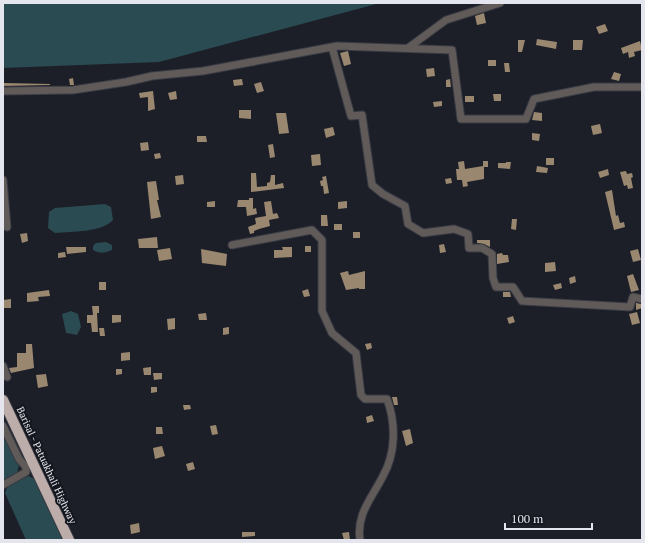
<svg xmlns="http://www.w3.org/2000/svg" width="645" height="543" font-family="'PT Serif',serif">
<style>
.water{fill:#2a4b51}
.building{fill:#9a8770}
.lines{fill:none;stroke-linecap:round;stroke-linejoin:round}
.minor-casing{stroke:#393b44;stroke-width:9}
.highway-casing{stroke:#393b44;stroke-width:12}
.minor{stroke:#605a59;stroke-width:7}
.highway{stroke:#bcadab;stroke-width:10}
.labels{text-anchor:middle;stroke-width:4;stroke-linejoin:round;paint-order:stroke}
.street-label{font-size:10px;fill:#e5e6ed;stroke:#14161e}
</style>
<rect width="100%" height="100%" fill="#1d1f28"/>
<!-- water -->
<path class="water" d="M 3,3 L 380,3 L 159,62 L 3,68 Z
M 105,204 L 111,207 L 113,220 C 101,233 72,231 55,233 L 48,228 L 49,212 L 55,208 Z
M 106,242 L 112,245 L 112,250 C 105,253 100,254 93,250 L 93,246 L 96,243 Z
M 71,311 L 78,314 L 81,327 L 77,335 L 66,333 L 62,314 Z
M 3,437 L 19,465 L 17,473 L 3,481 Z
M 29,476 L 36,480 L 63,540 L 26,540 L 5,493 C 7,483 20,478 29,476 Z"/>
<!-- building -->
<path class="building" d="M 484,13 L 486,23 L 477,25 L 475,16 Z
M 605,24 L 608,31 L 599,34 L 596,27 Z
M 537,39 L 557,42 L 556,49 L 536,45 Z
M 518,40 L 525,40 L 522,52 L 518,52 Z
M 573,40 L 583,40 L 582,50 L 573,50 Z
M 640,41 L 642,50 L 634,52 L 635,56 L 629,58 L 628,52 L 623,54 L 621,48 Z
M 348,51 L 351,64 L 344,66 L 340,53 Z
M 488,60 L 496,60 L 496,66 L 488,66 Z
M 504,63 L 509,63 L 510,72 L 505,72 Z
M 434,68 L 435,76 L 427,77 L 426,69 Z
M 614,72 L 621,74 L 619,81 L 611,79 Z
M 73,78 L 74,85 L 70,85 L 69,79 Z
M 242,79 L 243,85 L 234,86 L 233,80 Z
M 450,79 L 451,87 L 446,87 L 446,80 Z
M 261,82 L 264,91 L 257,93 L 254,84 Z
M 4,83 L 50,84 L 50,85 L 3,86 Z
M 153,91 L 155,109 L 148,111 L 148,97 L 140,98 L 139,93 Z
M 176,91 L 177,99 L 170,100 L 168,93 Z
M 493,94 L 501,94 L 501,101 L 494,101 Z
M 465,96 L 474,96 L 474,102 L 465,102 Z
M 442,101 L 442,106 L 434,107 L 433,102 Z
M 239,110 L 251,110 L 251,119 L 239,118 Z
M 534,112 L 542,113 L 542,121 L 532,120 Z
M 276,113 L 286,113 L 289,133 L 279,134 Z
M 600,124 L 602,133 L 593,135 L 591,126 Z
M 333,127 L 335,135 L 326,138 L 324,129 Z
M 532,133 L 540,134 L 539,141 L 532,140 Z
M 197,136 L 206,136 L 207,142 L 197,142 Z
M 148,142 L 149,150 L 141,151 L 140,143 Z
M 273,144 L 275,157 L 270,158 L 268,145 Z
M 160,153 L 161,158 L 155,159 L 154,154 Z
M 320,154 L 321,165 L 312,166 L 311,155 Z
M 546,158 L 554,158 L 554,165 L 546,165 Z
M 464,161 L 465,169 L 483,166 L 483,161 L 488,161 L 488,167 L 484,167 L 484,179 L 467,182 L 468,186 L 463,187 L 462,180 L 457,180 L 456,169 L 459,169 L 458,162 Z
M 506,162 L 511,162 L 510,169 L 498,168 L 498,163 L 506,163 Z
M 537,166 L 548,168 L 547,173 L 536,172 Z
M 608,169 L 609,175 L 600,178 L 598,172 Z
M 626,171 L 627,174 L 632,173 L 633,177 L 631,178 L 633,188 L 628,189 L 627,185 L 624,186 L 620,172 Z
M 251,173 L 256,173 L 257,187 L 267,186 L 267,183 L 270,182 L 271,175 L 275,175 L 275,185 L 283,183 L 284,188 L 251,192 Z
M 183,175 L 184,184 L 176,185 L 175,176 Z
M 326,176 L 329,193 L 324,194 L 323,186 L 321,186 L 320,181 L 323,180 L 322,177 Z
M 451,178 L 452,183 L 446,184 L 445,179 Z
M 156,181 L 159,200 L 157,200 L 161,217 L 151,219 L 147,182 Z
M 612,190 L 616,216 L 618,215 L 620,223 L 624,222 L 625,227 L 614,230 L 605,192 Z
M 249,198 L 253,198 L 253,209 L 256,208 L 257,214 L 247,216 L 246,207 L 237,207 L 238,200 L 249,200 Z
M 215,201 L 215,207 L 207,207 L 207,202 Z
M 271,201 L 273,214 L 277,213 L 279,218 L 269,220 L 270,226 L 259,229 L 254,231 L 254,233 L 250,234 L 248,227 L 256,224 L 255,218 L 266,216 L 264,202 Z
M 347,201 L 347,208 L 338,209 L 338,202 Z
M 321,215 L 327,215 L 328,226 L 321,226 Z
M 512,219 L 517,219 L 516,230 L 511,229 Z
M 334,224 L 342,224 L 342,230 L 334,230 Z
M 353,232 L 360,232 L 360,238 L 353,238 Z
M 27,233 L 28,241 L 22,243 L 20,234 Z
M 157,237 L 158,248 L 139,248 L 138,239 Z
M 477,240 L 490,240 L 490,247 L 484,244 L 477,243 Z
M 444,244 L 446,252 L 440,253 L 439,245 Z
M 305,246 L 311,246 L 311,252 L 305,252 Z
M 66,247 L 86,247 L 86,252 L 67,254 Z
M 282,247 L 292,247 L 292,257 L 274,258 L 274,250 L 283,250 Z
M 170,248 L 172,259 L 159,261 L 157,250 Z
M 201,249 L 227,254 L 226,266 L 202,263 Z
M 638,249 L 641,260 L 633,262 L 630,251 Z
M 65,252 L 66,257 L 58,258 L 58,253 Z
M 502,253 L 503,255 L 508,255 L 509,262 L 497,264 L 497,254 Z
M 555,262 L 556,271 L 545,272 L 545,263 Z
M 348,271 L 349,275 L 365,271 L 365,289 L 359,289 L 359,288 L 346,290 L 340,273 Z
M 633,274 L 639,290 L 631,292 L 627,276 Z
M 575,276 L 576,282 L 570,284 L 569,278 Z
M 99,282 L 106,282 L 106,290 L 99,290 Z
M 561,283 L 562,288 L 555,290 L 553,285 Z
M 308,289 L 310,296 L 304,297 L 302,291 Z
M 49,290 L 50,296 L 38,297 L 39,301 L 27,302 L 27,293 Z
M 503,292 L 510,292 L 511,297 L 503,297 Z
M 11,299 L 11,308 L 4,308 L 3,300 Z
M 636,303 L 641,304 L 642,308 L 636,310 Z
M 92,306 L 99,306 L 99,313 L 97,313 L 98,332 L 92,332 L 91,323 L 87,323 L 87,315 L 93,315 Z
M 637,312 L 640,323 L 632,325 L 629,314 Z
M 206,313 L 207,320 L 199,320 L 198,314 Z
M 112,315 L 121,315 L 121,322 L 112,323 Z
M 513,316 L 515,322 L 509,324 L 507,318 Z
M 175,318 L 175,329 L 168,330 L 167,319 Z
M 229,327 L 229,334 L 223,335 L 223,328 Z
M 99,328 L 104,328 L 105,336 L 100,336 Z
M 371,343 L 372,348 L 367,350 L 365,344 Z
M 26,344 L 32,344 L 34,368 L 11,373 L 9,368 L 17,367 L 17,353 L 26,353 Z
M 130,352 L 130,360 L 121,361 L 121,353 Z
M 151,367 L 151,375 L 144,375 L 143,368 Z
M 116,369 L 122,369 L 122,374 L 116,375 Z
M 153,373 L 162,373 L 162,379 L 154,380 Z
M 46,374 L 48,386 L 38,388 L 36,375 Z
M 151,387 L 157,387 L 157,392 L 151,393 Z
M 392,397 L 397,397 L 398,405 L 394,405 Z
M 183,405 L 190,405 L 191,409 L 184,410 Z
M 372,415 L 374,421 L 367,423 L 366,417 Z
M 216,425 L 218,434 L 212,435 L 210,426 Z
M 156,427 L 162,427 L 163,434 L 156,434 Z
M 410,429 L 413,443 L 406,446 L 402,431 Z
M 162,446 L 165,456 L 155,459 L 153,448 Z
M 193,462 L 195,469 L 188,471 L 186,464 Z
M 139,523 L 140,532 L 131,534 L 130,525 Z
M 242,532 L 255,532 L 255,536 L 242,537 Z
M 349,532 L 350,540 L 344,540 L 342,533 Z"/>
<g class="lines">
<defs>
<path id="minor" d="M 332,47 L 351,116 L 362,115 L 372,185 L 383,194 L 405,206 L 408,224 L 423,233 L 454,229 L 468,234 L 469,248 L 482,248 L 492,254 L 493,278 L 496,287 L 513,287 L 522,301 L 630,307 L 633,297 L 642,299
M 408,48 L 446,20 L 500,3
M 3,91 L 73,90 L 126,82 L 152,76 L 203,71 L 337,46 L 452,50 L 461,119 L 526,119 L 534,99 L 594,87 L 642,87
M 3,180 L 7,227
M 232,245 L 312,230 L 322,240 L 322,311 L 332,333 L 356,353 L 361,395 L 365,399 L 387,399 C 396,423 396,453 383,476 C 372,498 356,514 360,540
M 3,366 L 7,377
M 3,426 L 19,459 L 26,467 L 26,472 L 3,485"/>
<path id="highway" d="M 3,400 L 69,540"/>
</defs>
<!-- minor casing -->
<use href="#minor" class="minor-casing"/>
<!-- highway casing -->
<use href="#highway" class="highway-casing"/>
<!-- minor -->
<use href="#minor" class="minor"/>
<!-- highway -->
<use href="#highway" class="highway"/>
</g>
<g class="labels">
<!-- street labels -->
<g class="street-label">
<text transform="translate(47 465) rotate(65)" y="4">Barisal - Patuakhali Highway</text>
</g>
</g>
<!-- border -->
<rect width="645" height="543" fill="none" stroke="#e5e6ed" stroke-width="8"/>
<!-- scale -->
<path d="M505 523v6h87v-6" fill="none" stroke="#e5e6ed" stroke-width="2"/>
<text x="511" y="523" font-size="12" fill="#e5e6ed" stroke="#14161e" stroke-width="3" paint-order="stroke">100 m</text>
</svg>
